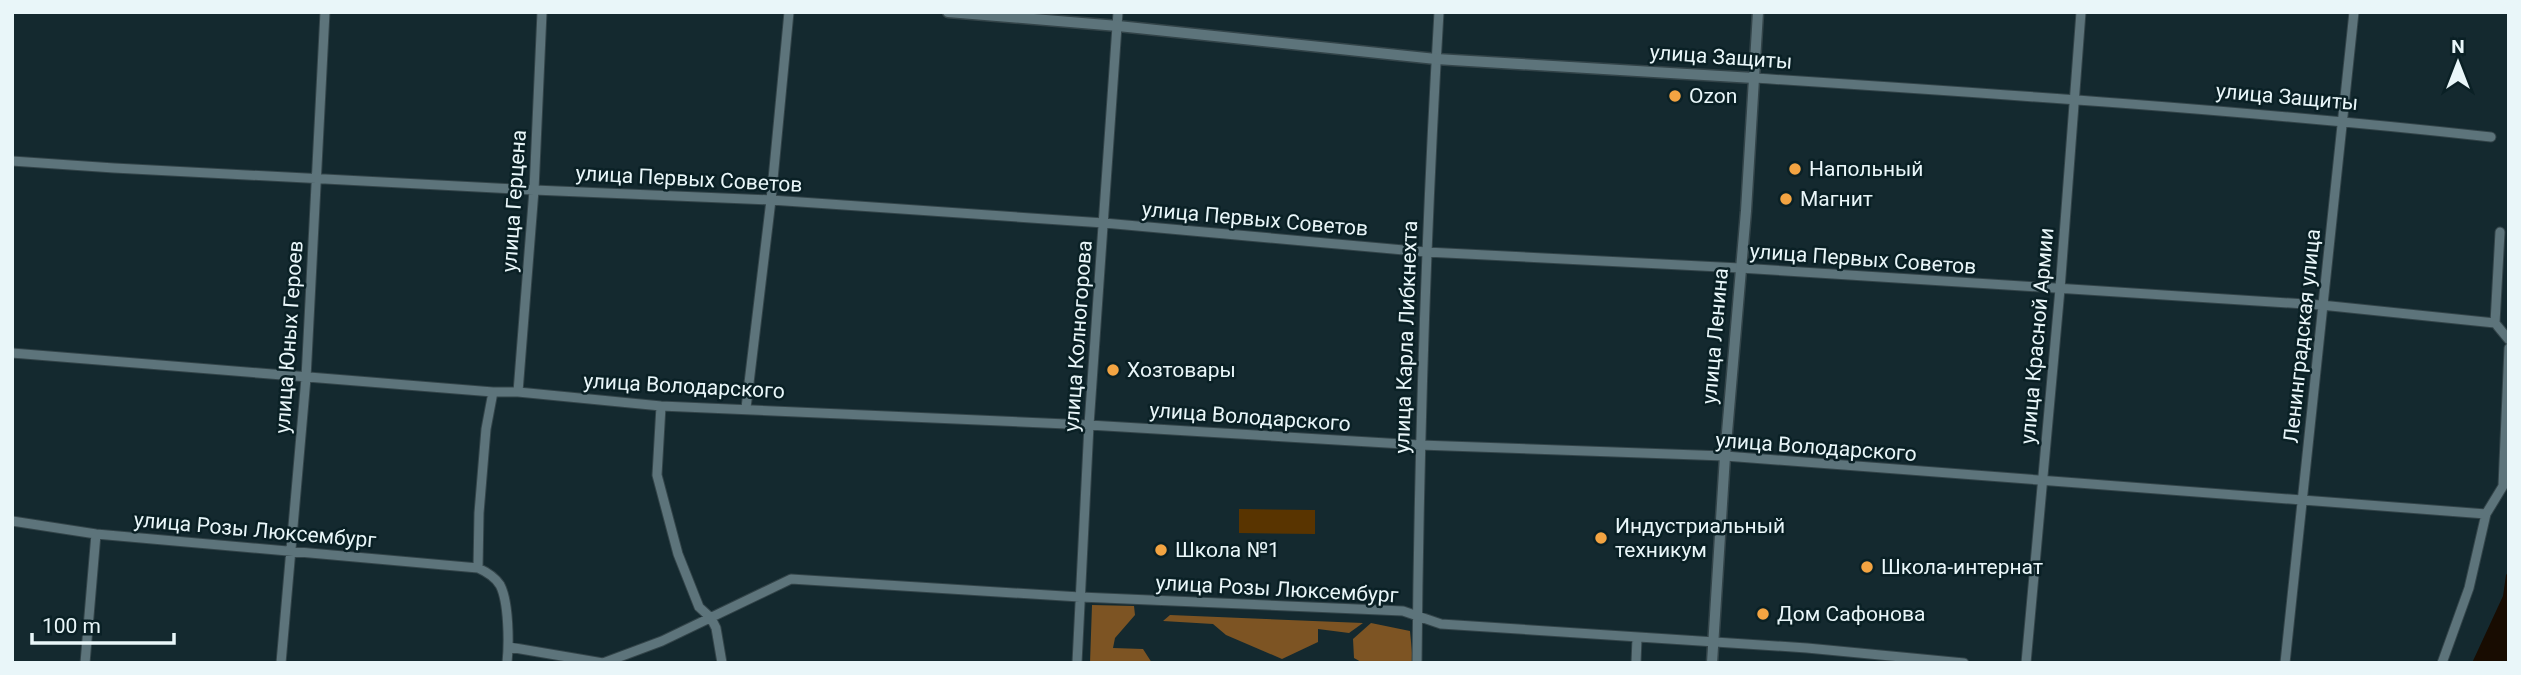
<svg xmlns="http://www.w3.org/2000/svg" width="2521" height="675" font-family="Roboto,sans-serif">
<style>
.green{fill:#593400}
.forest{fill:#7d5423}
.water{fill:#180c01}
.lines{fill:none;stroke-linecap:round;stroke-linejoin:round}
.minor-casing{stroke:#334449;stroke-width:11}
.tertiary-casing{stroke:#334449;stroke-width:13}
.minor{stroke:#5d747b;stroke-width:9}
.tertiary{stroke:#5d747b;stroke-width:10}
.poi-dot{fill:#f3a442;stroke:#0a2025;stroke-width:2.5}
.labels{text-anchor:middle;stroke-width:5;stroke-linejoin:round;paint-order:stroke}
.street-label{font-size:21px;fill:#e9f6f9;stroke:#0a2025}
.poi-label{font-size:21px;fill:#e9f6f9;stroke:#0a2025;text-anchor:start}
</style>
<rect width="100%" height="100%" fill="#14292f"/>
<!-- green -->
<path class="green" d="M 1239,509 L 1315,510 L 1315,534 L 1239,533 Z"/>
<!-- forest -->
<path class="forest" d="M 1092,605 L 1134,606 L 1135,615 L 1115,638 L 1113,648 L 1143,649 L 1152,663 L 1090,663 Z
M 1170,615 L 1363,623 L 1349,633 L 1318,629 L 1318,642 L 1282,659 L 1226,635 L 1213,624 L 1163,621 Z
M 1371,623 L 1410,631 L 1413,663 L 1363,663 L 1354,658 L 1353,639 Z"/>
<!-- water -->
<path class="water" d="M 2509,571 L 2509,663 L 2472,663 L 2503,596 L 2506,575 Z"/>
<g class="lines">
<defs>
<path id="minor" d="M 1754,78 C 2000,94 2246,110 2491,137
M 12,161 L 114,168 L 534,190 L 771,200 L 1104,223 L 1426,252 L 1740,268 L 2321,305 L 2495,323
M 2500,232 L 2495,323 L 2509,340
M 12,353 L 493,392 L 518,392 L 661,406 L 1089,425 L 1420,445 L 1725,456 L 2486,514
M 518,392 L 534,190 L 542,12
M 661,406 L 657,475 L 678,554 L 699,607 L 711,618 L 716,628 L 722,663
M 746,408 L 771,200 L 789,12
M 12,521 L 96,534 L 478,568 C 487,572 495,577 500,585 C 509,602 509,644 507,663
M 478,568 L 479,513 L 486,429 L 493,392
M 509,647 L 603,663 L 662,641 L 791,579 L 1080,597 L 1403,611 L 1441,624 L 1807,648 L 1964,663
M 85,663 L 96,534
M 281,663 L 306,378 L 325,12
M 1077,663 L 1089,425 L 1118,12
M 1417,663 C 1419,446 1426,229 1439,12
M 1636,663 L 1637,638
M 2026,663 L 2060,289 L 2081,12
M 2285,663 L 2354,12
M 2442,663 L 2469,588 L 2486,514 L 2503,486 L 2509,348"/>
<path id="tertiary" d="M 948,12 L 1118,26 L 1436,59 L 1754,78
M 1712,663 L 1725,456 L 1746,211 L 1758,12"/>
</defs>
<!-- minor casing -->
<use href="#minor" class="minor-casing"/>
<!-- tertiary casing -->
<use href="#tertiary" class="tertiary-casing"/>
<!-- minor -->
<use href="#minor" class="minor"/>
<!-- tertiary -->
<use href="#tertiary" class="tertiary"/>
</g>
<!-- markers -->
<g class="poi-dot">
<circle cx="1675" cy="96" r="7"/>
<circle cx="1795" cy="169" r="7"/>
<circle cx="1786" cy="199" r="7"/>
<circle cx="1113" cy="370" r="7"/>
<circle cx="1601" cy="538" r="7"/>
<circle cx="1161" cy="550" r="7"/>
<circle cx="1867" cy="567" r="7"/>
<circle cx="1763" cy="614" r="7"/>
</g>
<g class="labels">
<!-- street labels -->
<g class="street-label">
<text transform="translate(1721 57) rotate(4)" y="7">улица Защиты</text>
<text transform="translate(2287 97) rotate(5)" y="7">улица Защиты</text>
<text transform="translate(689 179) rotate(3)" y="7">улица Первых Советов</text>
<text transform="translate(514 201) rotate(-86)" y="7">улица Герцена</text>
<text transform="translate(1255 219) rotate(5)" y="7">улица Первых Советов</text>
<text transform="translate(1863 259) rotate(4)" y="7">улица Первых Советов</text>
<text transform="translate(1078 336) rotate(-86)" y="7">улица Колногорова</text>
<text transform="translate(1715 336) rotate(-85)" y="7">улица Ленина</text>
<text transform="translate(2037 336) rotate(-85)" y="7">улица Красной Армии</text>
<text transform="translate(2302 336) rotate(-84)" y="7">Ленинградская улица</text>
<text transform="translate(289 337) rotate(-86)" y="7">улица Юных Героев</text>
<text transform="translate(1406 337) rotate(-88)" y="7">улица Карла Либкнехта</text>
<text transform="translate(684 386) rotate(3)" y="7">улица Володарского</text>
<text transform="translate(1250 417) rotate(4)" y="7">улица Володарского</text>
<text transform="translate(1816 447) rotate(4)" y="7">улица Володарского</text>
<text transform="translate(255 530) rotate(5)" y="7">улица Розы Люксембург</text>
<text transform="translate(1277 589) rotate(3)" y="7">улица Розы Люксембург</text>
</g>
<!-- poi labels -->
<g class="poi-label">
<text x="1689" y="103">Ozon</text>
<text x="1809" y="176">Напольный</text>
<text x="1800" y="206">Магнит</text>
<text x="1127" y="377">Хозтовары</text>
<text x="1615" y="533">Индустриальный<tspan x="1615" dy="24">техникум</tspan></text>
<text x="1175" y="557">Школа №1</text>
<text x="1881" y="574">Школа-интернат</text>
<text x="1777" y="621">Дом Сафонова</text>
</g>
</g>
<!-- border -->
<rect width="2521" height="675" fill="none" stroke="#e9f6f9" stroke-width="28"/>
<!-- north arrow -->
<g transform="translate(2458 63)" stroke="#0a2025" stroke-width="5" paint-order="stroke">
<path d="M0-5L12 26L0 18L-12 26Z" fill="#e9f6f9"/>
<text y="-10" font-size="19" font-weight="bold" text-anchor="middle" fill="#e9f6f9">N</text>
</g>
<!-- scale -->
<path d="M32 633v10h142v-10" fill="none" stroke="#e9f6f9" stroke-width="3.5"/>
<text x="42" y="633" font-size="21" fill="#e9f6f9" stroke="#0a2025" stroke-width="5" paint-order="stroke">100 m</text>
</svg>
